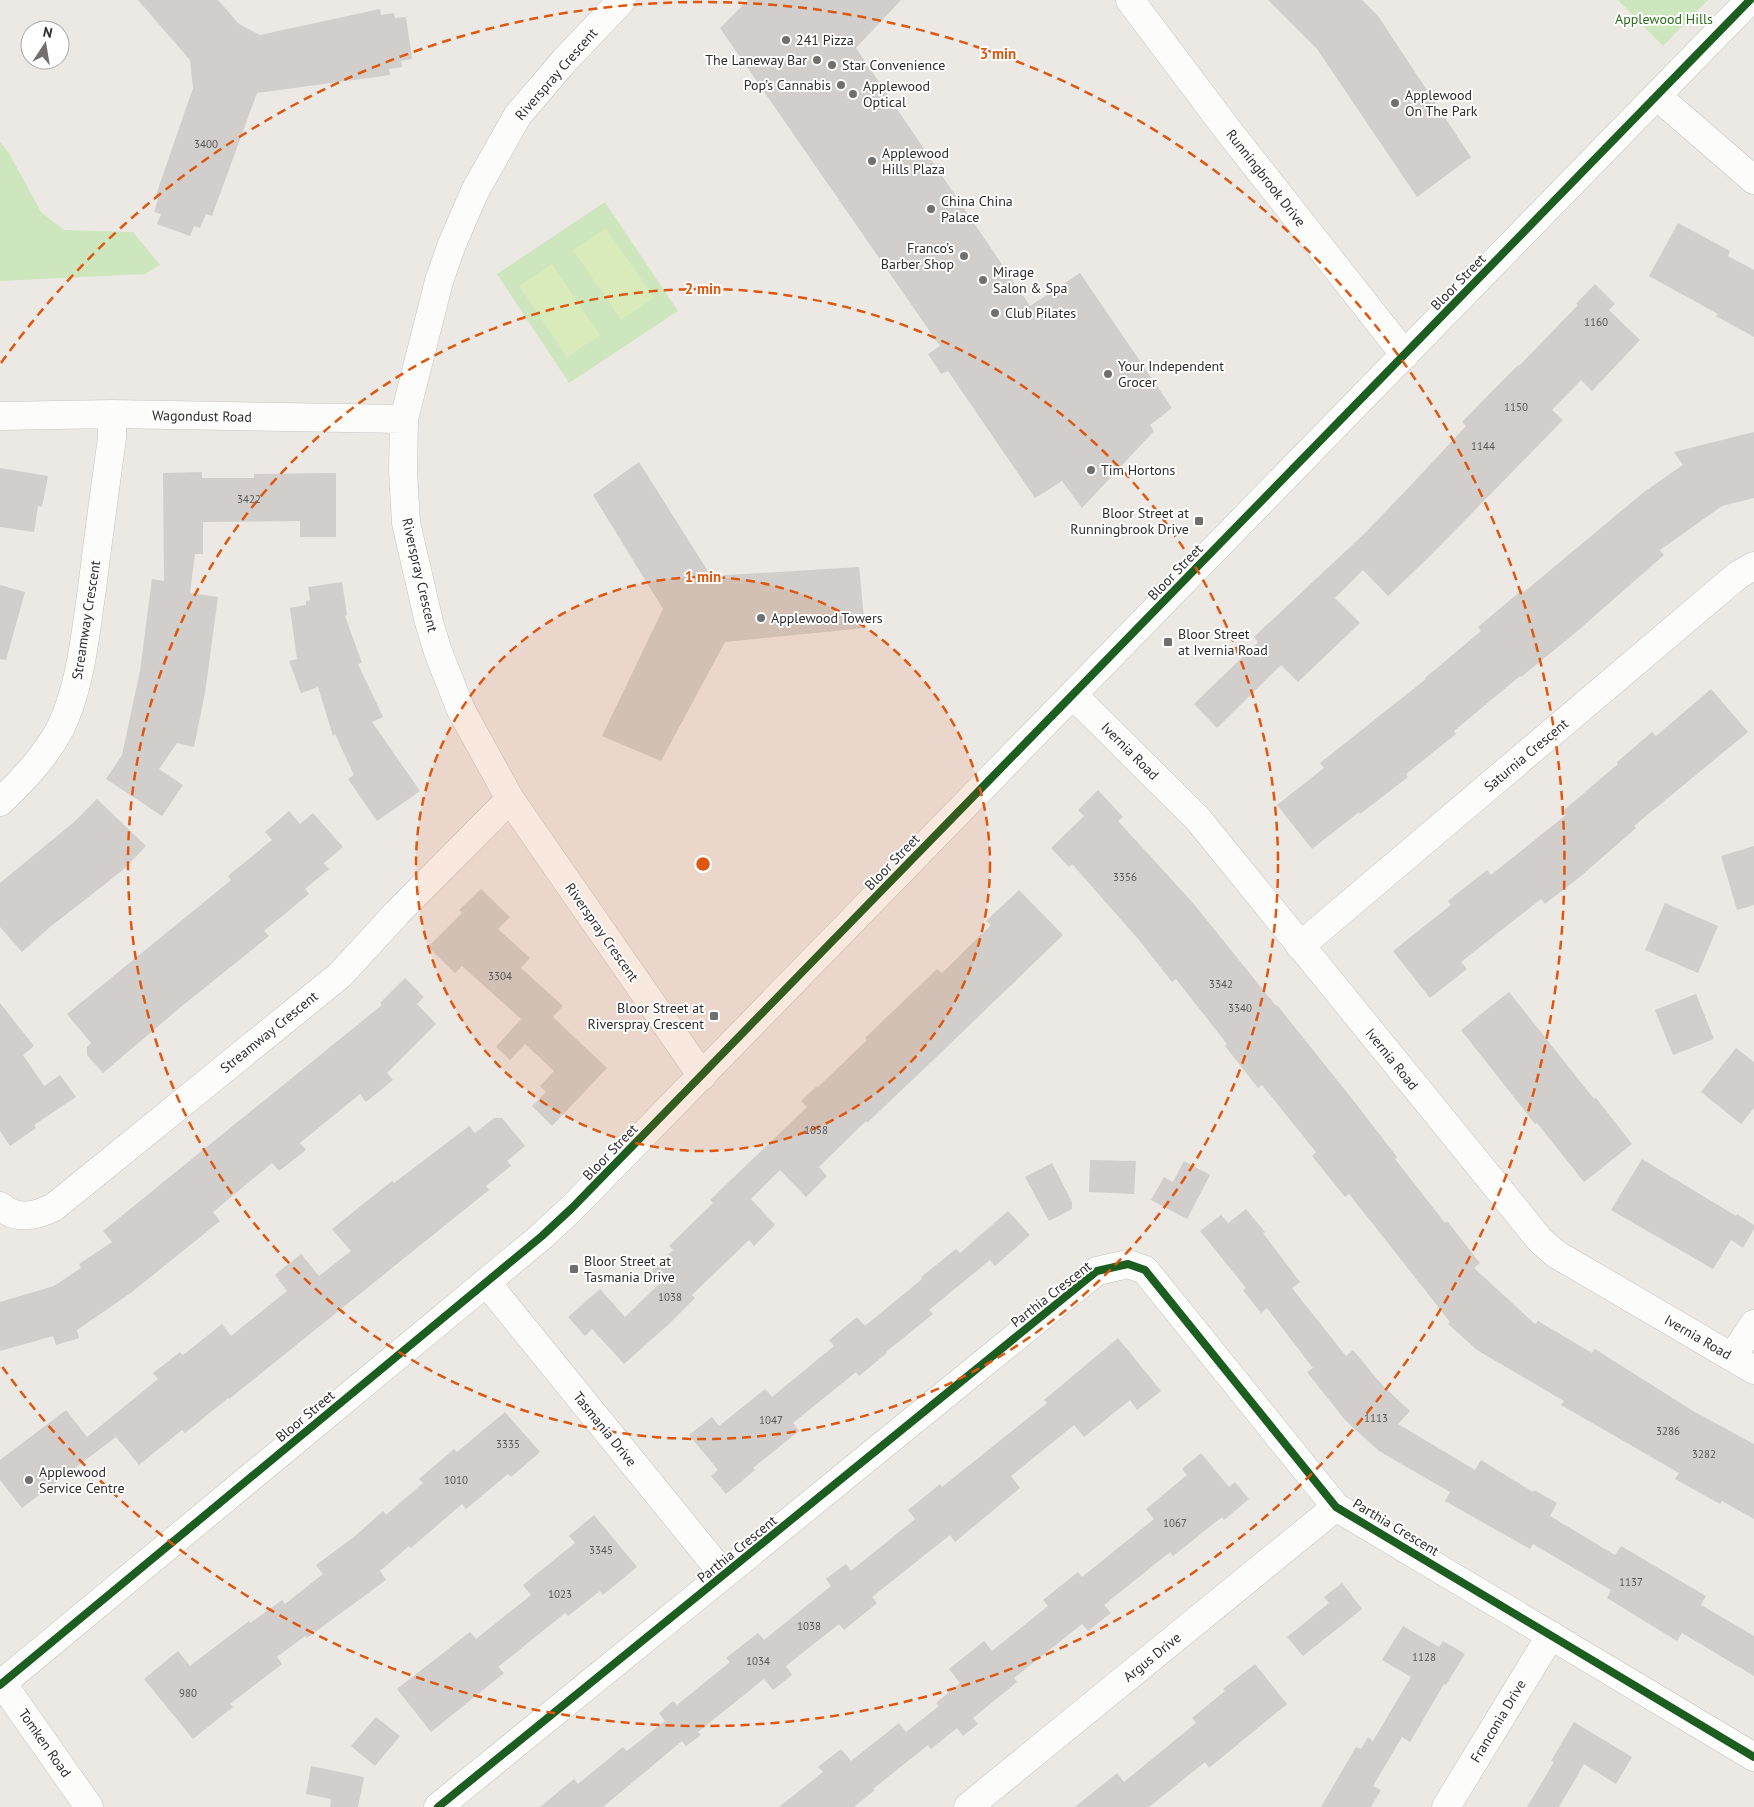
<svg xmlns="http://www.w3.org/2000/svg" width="1754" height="1807" font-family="'PT Sans',sans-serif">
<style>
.green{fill:#cee6be}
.pitch{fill:#d9eabb}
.building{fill:#d1cecb}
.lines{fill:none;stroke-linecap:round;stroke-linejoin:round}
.minor-casing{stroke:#c5c4c5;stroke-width:29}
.tertiary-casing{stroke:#c5c4c5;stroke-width:29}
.minor{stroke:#fcfcfb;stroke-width:28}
.tertiary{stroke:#fcfcfb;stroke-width:28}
.cycleway-casing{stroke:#fff;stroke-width:11}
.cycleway{stroke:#1b5e20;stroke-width:8}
.ring{fill:none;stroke:#df570e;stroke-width:2.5;stroke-dasharray:9 6}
.poi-dot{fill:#706f6e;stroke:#fff;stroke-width:2}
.labels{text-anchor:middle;stroke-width:4;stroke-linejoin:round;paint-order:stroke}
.number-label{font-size:11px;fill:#585857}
.park-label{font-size:14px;fill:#2c6e1b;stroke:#fff}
.poi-label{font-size:14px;fill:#2e2e2e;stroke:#fff;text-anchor:start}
.street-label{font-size:14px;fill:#2e2e2e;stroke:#fff}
.centre{fill:#df570e;stroke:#fff;stroke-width:2.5}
.ring-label{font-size:15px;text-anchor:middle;font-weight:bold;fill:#df570e;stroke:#fff;stroke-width:4;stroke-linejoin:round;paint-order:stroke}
</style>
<rect width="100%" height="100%" fill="#ece8e4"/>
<!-- green -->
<path class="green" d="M 1618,0 L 1708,0 L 1663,46 Z
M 0,142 L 9,153 L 41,212 L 64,230 L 133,232 L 160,265 L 145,274 L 0,281 Z
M 605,202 L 678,311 L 569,383 L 497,274 Z"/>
<!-- pitch -->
<path class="pitch" d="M 606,228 L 654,298 L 621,320 L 573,250 Z
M 552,264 L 600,335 L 567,357 L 519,286 Z"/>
<!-- building -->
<path class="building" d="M 138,0 L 218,0 L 239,24 L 260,35 L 380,9 L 381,15 L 394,13 L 395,18 L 406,17 L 412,59 L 401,61 L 402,67 L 389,69 L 390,75 L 257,93 L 212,216 L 206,214 L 200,228 L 194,226 L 190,236 L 157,224 L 161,214 L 154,212 L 159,196 L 156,195 L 193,88 L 190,60 Z
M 748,0 L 901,0 L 856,48 L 1030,306 L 1080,273 L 1172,408 L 1150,425 L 1154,431 L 1082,508 L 1062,481 L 1035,498 L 948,371 L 941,374 L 928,354 L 940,346 L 720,28 Z
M 1268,0 L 1362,0 L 1378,16 L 1471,157 L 1417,197 L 1317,49 Z
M 1678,223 L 1730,251 L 1728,256 L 1754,270 L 1754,337 L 1716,316 L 1718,314 L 1649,276 Z
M 1595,284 L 1615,304 L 1609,310 L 1640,340 L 1592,391 L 1581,380 L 1552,410 L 1563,420 L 1430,556 L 1388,596 L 1363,570 L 1335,598 L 1360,623 L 1298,682 L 1281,665 L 1217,728 L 1194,704 L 1258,642 L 1254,637 L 1367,531 L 1412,484 L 1466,426 L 1462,422 L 1518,365 L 1519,366 L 1578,305 L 1576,304 Z
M 1754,432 L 1754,498 L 1722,506 L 1660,550 L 1664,555 L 1574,634 L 1521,677 L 1520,676 L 1454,731 L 1456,734 L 1406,774 L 1408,777 L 1360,814 L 1359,812 L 1312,849 L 1277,805 L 1324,768 L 1320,763 L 1426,679 L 1425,678 L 1481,631 L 1478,627 L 1522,590 L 1524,592 L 1644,492 L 1683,465 L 1674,452 Z
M 639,462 L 711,576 L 859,567 L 865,628 L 725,642 L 661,761 L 602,736 L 663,609 L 593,495 Z
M 0,468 L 48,476 L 42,507 L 38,506 L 34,532 L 0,527 Z
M 202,472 L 202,478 L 254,478 L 254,474 L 336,473 L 336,537 L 300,537 L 300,521 L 203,522 L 203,554 L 195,554 L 190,593 L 218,597 L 205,693 L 194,747 L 177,743 L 159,769 L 183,785 L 162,816 L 106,779 L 122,755 L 140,671 L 152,579 L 164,581 L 163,473 Z
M 342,582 L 347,615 L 345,616 L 362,663 L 358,664 L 383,717 L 372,722 L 420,791 L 377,821 L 348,779 L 354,775 L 335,734 L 333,736 L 318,687 L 301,693 L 289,661 L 297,659 L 290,608 L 306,605 L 306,601 L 310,600 L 308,587 Z
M 0,585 L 25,592 L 6,660 L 0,659 Z
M 1711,689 L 1748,732 L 1634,826 L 1636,828 L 1581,876 L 1545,904 L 1541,899 L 1461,962 L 1467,969 L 1430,998 L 1393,951 L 1451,905 L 1448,901 L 1487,870 L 1491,875 L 1566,815 L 1563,811 L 1618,764 L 1617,762 L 1652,732 L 1656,736 Z
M 1098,790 L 1123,817 L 1118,821 L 1193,903 L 1276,1006 L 1277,1005 L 1353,1100 L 1397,1157 L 1395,1159 L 1445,1223 L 1447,1221 L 1480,1263 L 1474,1268 L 1535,1324 L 1538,1321 L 1592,1353 L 1595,1349 L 1693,1411 L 1754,1444 L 1754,1519 L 1722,1501 L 1720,1504 L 1675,1479 L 1679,1473 L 1561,1405 L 1564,1401 L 1477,1350 L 1448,1324 L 1450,1322 L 1388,1243 L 1349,1194 L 1345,1197 L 1312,1156 L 1316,1152 L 1262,1085 L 1258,1088 L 1225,1046 L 1227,1044 L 1176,979 L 1172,982 L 1139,940 L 1072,864 L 1069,867 L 1051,848 L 1084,816 L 1078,810 Z
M 97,799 L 146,846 L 123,870 L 50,927 L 22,952 L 0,927 L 0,883 L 74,822 Z
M 289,811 L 300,824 L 313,813 L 343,847 L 324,863 L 329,869 L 305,889 L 309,894 L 264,931 L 269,936 L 182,1006 L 103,1073 L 87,1055 L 87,1047 L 91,1043 L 67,1014 L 231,880 L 228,876 L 272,840 L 265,832 Z
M 1754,846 L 1754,905 L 1737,910 L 1721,856 Z
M 481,889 L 510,917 L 498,929 L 530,958 L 521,968 L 563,1006 L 553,1017 L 607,1068 L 552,1126 L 532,1106 L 546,1092 L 540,1086 L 554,1071 L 525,1044 L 510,1060 L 496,1047 L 521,1019 L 462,966 L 455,973 L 428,947 L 462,913 L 459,910 Z
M 1019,890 L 1063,935 L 949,1045 L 867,1123 L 866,1121 L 819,1167 L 827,1176 L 806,1197 L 780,1170 L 751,1199 L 775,1225 L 754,1246 L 749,1240 L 692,1295 L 695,1298 L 669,1324 L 624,1364 L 592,1329 L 585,1336 L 568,1317 L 600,1289 L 625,1317 L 659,1284 L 648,1274 L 673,1250 L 669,1246 L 713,1203 L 710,1200 L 807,1107 L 801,1101 L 817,1086 L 818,1087 L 867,1040 L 865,1038 L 937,969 L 942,973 L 991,925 L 986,921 Z
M 1665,903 L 1718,926 L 1698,973 L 1645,950 Z
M 405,978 L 424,997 L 417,1004 L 436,1024 L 387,1073 L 393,1080 L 366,1102 L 360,1094 L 300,1143 L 306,1150 L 279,1171 L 272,1163 L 213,1212 L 220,1221 L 132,1292 L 77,1330 L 79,1338 L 56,1345 L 53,1336 L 0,1351 L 0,1302 L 54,1286 L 81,1268 L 79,1264 L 112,1242 L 103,1231 L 382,1005 L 380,1003 Z
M 1509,992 L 1594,1099 L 1596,1098 L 1632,1144 L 1584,1182 L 1537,1123 L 1535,1124 L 1461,1030 Z
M 1696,994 L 1714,1039 L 1673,1055 L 1655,1010 Z
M 0,1003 L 34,1046 L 23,1055 L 44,1086 L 60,1075 L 76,1097 L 34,1125 L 36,1128 L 10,1146 L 0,1131 Z
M 1736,1048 L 1754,1062 L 1754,1108 L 1741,1124 L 1701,1092 Z
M 494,1118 L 502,1118 L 525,1146 L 507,1161 L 511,1166 L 486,1186 L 489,1190 L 229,1399 L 228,1398 L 185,1433 L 182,1430 L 139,1465 L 116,1437 L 22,1508 L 0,1480 L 0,1460 L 66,1410 L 87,1437 L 158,1379 L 153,1373 L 180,1352 L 183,1355 L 222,1324 L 231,1336 L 287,1291 L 275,1275 L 301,1254 L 319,1276 L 351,1251 L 332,1229 L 392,1181 L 394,1183 L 469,1126 L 475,1133 Z
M 1642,1159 L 1736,1216 L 1737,1214 L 1754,1225 L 1754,1229 L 1743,1248 L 1731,1240 L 1713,1269 L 1611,1210 Z
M 1090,1160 L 1136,1161 L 1134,1194 L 1089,1192 Z
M 1184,1161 L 1210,1175 L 1187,1219 L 1151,1200 L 1164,1177 L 1173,1182 Z
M 1052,1163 L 1072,1202 L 1072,1209 L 1049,1221 L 1025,1177 Z
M 1246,1209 L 1265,1232 L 1263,1233 L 1300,1282 L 1292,1288 L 1346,1356 L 1353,1350 L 1382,1385 L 1410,1411 L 1398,1424 L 1475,1470 L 1481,1460 L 1533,1492 L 1534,1490 L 1557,1503 L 1550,1516 L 1615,1555 L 1621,1546 L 1706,1596 L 1701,1605 L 1754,1636 L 1754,1676 L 1682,1633 L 1677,1641 L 1607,1598 L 1611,1590 L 1533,1544 L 1530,1549 L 1445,1501 L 1450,1492 L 1379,1451 L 1345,1420 L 1307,1372 L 1313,1368 L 1267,1308 L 1261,1313 L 1243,1290 L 1246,1288 L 1200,1231 L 1221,1215 L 1228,1223 Z
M 1008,1211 L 1030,1235 L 995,1266 L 990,1260 L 929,1310 L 933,1314 L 886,1352 L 887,1353 L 859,1376 L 856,1372 L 793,1423 L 799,1431 L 753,1468 L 755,1470 L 726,1494 L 711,1476 L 718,1470 L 689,1435 L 712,1417 L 719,1426 L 765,1389 L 772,1397 L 834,1346 L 829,1340 L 857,1317 L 865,1326 L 922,1279 L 921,1277 L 956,1249 L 960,1253 Z
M 1118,1338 L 1161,1391 L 1137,1410 L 1130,1400 L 1084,1437 L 1074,1425 L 1011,1476 L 1020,1488 L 955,1542 L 950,1535 L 872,1597 L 877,1603 L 844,1630 L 839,1624 L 786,1666 L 792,1675 L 773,1690 L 764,1679 L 698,1732 L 701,1735 L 686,1746 L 682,1741 L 603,1807 L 540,1807 L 574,1779 L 578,1784 L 623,1747 L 627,1751 L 665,1721 L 659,1713 L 673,1701 L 677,1705 L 730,1662 L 726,1658 L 758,1633 L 764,1640 L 831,1586 L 826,1579 L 846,1564 L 851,1571 L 915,1519 L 908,1510 L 940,1484 L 942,1487 L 1047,1403 L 1044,1400 Z
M 505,1412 L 540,1452 L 511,1477 L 508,1474 L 466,1509 L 462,1504 L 411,1548 L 409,1546 L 380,1571 L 386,1580 L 307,1638 L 305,1636 L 277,1657 L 282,1664 L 230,1704 L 233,1707 L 193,1739 L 144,1679 L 178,1651 L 190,1666 L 249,1621 L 250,1623 L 282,1600 L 285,1604 L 323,1574 L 316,1565 L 354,1537 L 383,1511 L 386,1515 L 423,1483 L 419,1479 L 454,1449 L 457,1452 Z
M 1201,1453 L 1229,1487 L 1235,1482 L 1249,1499 L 1224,1520 L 1222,1517 L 1173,1556 L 1170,1552 L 1104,1605 L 1111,1613 L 1088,1631 L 1082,1624 L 1014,1678 L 1017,1682 L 973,1718 L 978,1724 L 963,1736 L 957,1728 L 931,1749 L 928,1745 L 873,1789 L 875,1790 L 854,1807 L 779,1807 L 823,1772 L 818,1767 L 841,1749 L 851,1761 L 899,1723 L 906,1732 L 939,1706 L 936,1703 L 960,1683 L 949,1669 L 984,1641 L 992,1651 L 1048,1606 L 1043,1600 L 1078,1572 L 1082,1577 L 1154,1519 L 1146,1509 L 1187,1475 L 1182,1469 Z
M 594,1515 L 637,1567 L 603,1595 L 600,1591 L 568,1616 L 565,1613 L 498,1667 L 504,1673 L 431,1732 L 397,1689 L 470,1632 L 476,1639 L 531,1595 L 523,1585 L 575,1543 L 569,1536 Z
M 1342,1583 L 1362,1609 L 1303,1656 L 1287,1637 L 1329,1603 L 1324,1597 Z
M 1403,1626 L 1439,1647 L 1443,1641 L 1465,1654 L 1446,1685 L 1444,1684 L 1410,1742 L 1402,1737 L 1373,1786 L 1381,1790 L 1371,1807 L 1321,1807 L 1356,1747 L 1361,1749 L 1368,1737 L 1373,1741 L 1411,1677 L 1382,1660 Z
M 1255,1664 L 1287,1704 L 1209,1768 L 1205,1762 L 1149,1807 L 1075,1807 L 1117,1773 L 1124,1782 L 1196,1723 L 1192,1718 L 1225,1691 L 1223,1689 Z
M 376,1717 L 400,1736 L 375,1766 L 351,1746 Z
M 1574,1722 L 1632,1757 L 1616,1784 L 1584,1764 L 1559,1807 L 1527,1807 L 1554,1762 L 1551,1761 Z
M 311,1766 L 364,1777 L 358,1807 L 330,1807 L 331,1799 L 306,1794 Z"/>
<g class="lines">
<defs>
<path id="minor" d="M 622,0 L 565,60 L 518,115 L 475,191 L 452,244 L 439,281 L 404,419 L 403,471 L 406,523 L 429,622 L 438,652 L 461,710 L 510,799 L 702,1076
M 0,416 L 112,414 L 404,419
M 0,802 C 23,780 45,757 60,729 C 81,686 85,635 92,589 C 98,539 105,489 112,438 L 112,414
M 1300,946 L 1738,575 L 1754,566
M 0,1206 C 17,1221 36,1216 54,1207 L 340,975 L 397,913 L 510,799
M 486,1282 L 724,1575
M 1732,1357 L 1754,1324
M 438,1807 L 1097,1271 L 1128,1264 L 1145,1270 L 1336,1507 L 1754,1757
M 968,1807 L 1336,1507
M 1446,1807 L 1551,1635"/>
<path id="tertiary" d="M 1130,0 L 1227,129 L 1405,355
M 1657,96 L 1754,180
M 1073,695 L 1197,818 L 1540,1240 L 1556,1254 L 1754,1370
M 0,1680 L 89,1807
M 0,1685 L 542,1236 L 572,1208 L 1750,0"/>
</defs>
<!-- minor casing -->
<use href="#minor" class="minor-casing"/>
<!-- tertiary casing -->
<use href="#tertiary" class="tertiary-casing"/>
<!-- minor -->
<use href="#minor" class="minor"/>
<!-- tertiary -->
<use href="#tertiary" class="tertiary"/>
<defs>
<path id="cycleway" d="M 0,1685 L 542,1236 L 572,1208 L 1750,0
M 438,1807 L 1097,1271 L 1128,1264 L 1145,1270 L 1336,1507 L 1754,1757"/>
</defs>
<!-- cycleway casing -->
<use href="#cycleway" class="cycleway-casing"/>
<!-- cycleway -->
<use href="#cycleway" class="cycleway"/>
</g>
<!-- distance rings -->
<circle cx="703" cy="864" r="287" fill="#df570e" fill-opacity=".12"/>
<g class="ring">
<circle cx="703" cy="864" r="287"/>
<circle cx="703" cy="864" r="575"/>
<path d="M1 363A862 862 0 1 1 1 1365"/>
</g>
<!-- markers -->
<g class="poi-dot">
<circle cx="786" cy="40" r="5"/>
<circle cx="817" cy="60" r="5"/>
<circle cx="832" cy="65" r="5"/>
<circle cx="841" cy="85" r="5"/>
<circle cx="853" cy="94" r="5"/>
<circle cx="1395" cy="103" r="5"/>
<circle cx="872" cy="161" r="5"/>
<circle cx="931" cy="209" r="5"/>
<circle cx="964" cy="256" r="5"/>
<circle cx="983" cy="280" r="5"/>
<circle cx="995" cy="313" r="5"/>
<circle cx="1108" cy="374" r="5"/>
<circle cx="1091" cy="470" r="5"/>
<rect x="1194" y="516" width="10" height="10" rx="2.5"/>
<circle cx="761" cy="618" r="5"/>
<rect x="1163" y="637" width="10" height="10" rx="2.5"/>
<rect x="709" y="1011" width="10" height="10" rx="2.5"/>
<rect x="569" y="1264" width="10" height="10" rx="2.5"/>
<circle cx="29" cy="1480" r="5"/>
</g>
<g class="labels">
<!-- number labels -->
<g class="number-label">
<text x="206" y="148">3400</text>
<text x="1596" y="326">1160</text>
<text x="1516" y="411">1150</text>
<text x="1483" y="450">1144</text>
<text x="249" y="503">3422</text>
<text x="1125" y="881">3356</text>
<text x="500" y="980">3304</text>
<text x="1221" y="988">3342</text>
<text x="1240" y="1012">3340</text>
<text x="816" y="1134">1058</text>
<text x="670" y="1301">1038</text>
<text x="1376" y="1422">1113</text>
<text x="771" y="1424">1047</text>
<text x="1668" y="1435">3286</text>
<text x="508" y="1448">3335</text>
<text x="1704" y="1458">3282</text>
<text x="456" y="1484">1010</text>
<text x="1175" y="1527">1067</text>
<text x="601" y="1554">3345</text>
<text x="1631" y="1586">1137</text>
<text x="560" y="1598">1023</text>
<text x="809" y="1630">1038</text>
<text x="1424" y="1661">1128</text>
<text x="758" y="1665">1034</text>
<text x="188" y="1697">980</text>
</g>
<!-- park labels -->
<g class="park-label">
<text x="1664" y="24">Applewood Hills</text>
</g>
<!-- poi labels -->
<g class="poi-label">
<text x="796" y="45">241 Pizza</text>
<text x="807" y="65" text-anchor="end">The Laneway Bar</text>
<text x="842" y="70">Star Convenience</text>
<text x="831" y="90" text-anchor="end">Pop’s Cannabis</text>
<text x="863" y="91">Applewood<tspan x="863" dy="16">Optical</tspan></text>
<text x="1405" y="100">Applewood<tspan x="1405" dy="16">On The Park</tspan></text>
<text x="882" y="158">Applewood<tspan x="882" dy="16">Hills Plaza</tspan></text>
<text x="941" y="206">China China<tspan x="941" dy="16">Palace</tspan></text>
<text x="954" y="253" text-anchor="end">Franco’s<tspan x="954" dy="16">Barber Shop</tspan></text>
<text x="993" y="277">Mirage<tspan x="993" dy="16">Salon &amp; Spa</tspan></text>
<text x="1005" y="318">Club Pilates</text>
<text x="1118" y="371">Your Independent<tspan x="1118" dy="16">Grocer</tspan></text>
<text x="1101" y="475">Tim Hortons</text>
<text x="1189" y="518" text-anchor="end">Bloor Street at<tspan x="1189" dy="16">Runningbrook Drive</tspan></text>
<text x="771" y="623">Applewood Towers</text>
<text x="1178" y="639">Bloor Street<tspan x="1178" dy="16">at Ivernia Road</tspan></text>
<text x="704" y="1013" text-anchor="end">Bloor Street at<tspan x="704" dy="16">Riverspray Crescent</tspan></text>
<text x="584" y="1266">Bloor Street at<tspan x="584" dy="16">Tasmania Drive</tspan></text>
<text x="39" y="1477">Applewood<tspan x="39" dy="16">Service Centre</tspan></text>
</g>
<!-- street labels -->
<g class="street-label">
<text transform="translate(556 74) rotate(-49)" y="5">Riverspray Crescent</text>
<text transform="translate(1266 178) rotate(52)" y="5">Runningbrook Drive</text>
<text transform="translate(1458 282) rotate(-46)" y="5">Bloor Street</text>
<text transform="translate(202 416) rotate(1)" y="5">Wagondust Road</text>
<text transform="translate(1175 572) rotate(-46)" y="5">Bloor Street</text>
<text transform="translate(420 575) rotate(77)" y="5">Riverspray Crescent</text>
<text transform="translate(86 620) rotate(-81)" y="5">Streamway Crescent</text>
<text transform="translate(1130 751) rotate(45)" y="5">Ivernia Road</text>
<text transform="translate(1526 755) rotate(-40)" y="5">Saturnia Crescent</text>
<text transform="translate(892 862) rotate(-46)" y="5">Bloor Street</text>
<text transform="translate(602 932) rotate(55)" y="5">Riverspray Crescent</text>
<text transform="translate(269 1032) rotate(-39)" y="5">Streamway Crescent</text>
<text transform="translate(1392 1059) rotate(51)" y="5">Ivernia Road</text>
<text transform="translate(610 1152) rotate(-46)" y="5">Bloor Street</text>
<text transform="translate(1051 1294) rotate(-38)" y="5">Parthia Crescent</text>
<text transform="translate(1698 1337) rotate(30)" y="5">Ivernia Road</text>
<text transform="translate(305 1416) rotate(-40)" y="5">Bloor Street</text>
<text transform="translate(605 1429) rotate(51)" y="5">Tasmania Drive</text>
<text transform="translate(1396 1527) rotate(31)" y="5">Parthia Crescent</text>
<text transform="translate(737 1549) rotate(-39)" y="5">Parthia Crescent</text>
<text transform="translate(1152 1657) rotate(-39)" y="5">Argus Drive</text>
<text transform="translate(1498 1721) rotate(-59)" y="5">Franconia Drive</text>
<text transform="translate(45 1743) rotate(55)" y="5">Tomken Road</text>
</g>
</g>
<circle cx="703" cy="864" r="8" class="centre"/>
<g class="ring-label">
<text x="998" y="59">3 min</text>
<text x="703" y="294">2 min</text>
<text x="703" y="582">1 min</text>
</g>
<!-- north arrow -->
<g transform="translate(45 45) rotate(12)"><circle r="24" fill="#ffffff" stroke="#ababab"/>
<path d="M0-4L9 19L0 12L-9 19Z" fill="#706f6e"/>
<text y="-8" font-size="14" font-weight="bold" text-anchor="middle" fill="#2e2e2e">N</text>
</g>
</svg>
